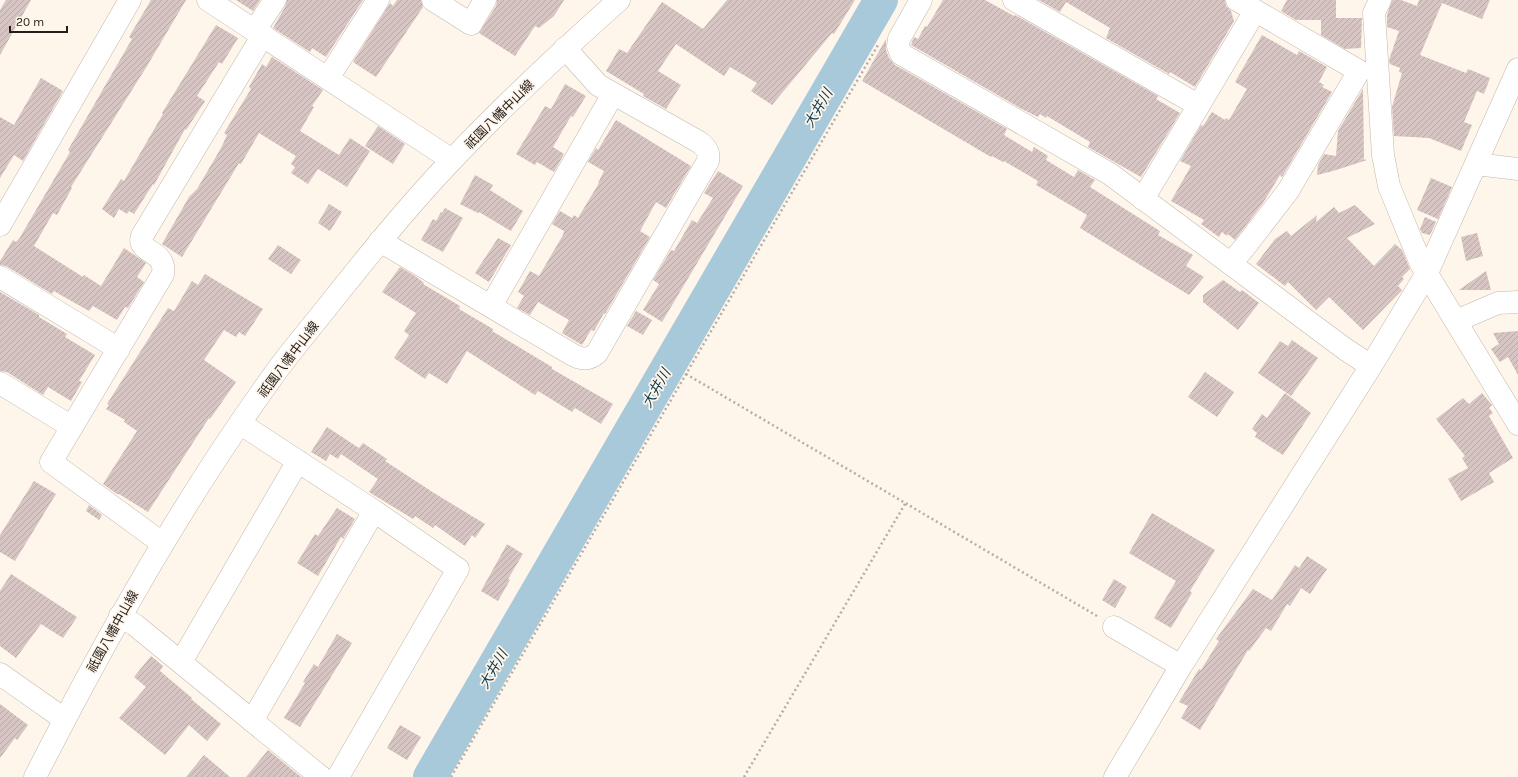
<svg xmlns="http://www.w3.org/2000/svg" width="1518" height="777" font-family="Karla,'Noto Sans JP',sans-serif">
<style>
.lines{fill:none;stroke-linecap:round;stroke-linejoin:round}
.river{stroke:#a8c9d9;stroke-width:34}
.building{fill:url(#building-hatch)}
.minor-casing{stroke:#c3b7ac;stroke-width:23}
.major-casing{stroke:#c3b7ac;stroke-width:23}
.path{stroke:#b6aea6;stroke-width:2.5;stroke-dasharray:2 3;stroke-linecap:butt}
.minor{stroke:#fff;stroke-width:22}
.major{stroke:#fff;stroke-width:22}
.labels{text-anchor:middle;stroke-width:3.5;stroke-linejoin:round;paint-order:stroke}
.street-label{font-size:13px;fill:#221d19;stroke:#fef5eb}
.water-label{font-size:14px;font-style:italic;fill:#0b384b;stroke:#fef5eb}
</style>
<defs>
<pattern id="building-hatch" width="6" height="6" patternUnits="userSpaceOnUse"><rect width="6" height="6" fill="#d7c5c3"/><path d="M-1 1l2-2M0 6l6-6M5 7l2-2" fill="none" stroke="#b8a9a7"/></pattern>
</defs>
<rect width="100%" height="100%" fill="#fef5eb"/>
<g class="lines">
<!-- river -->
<path class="river" d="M 430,777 L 881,0"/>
</g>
<!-- building -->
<path class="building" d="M 6,0 L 31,0 L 0,55 L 0,10 Z
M 151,0 L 186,0 L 147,66 L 71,187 L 72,188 L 57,215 L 53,213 L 34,246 L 83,277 L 84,275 L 101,286 L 124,248 L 146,263 L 137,277 L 144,282 L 128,308 L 125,307 L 117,320 L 93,306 L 89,311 L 59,294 L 54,291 L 52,294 L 6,266 L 0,265 L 0,261 L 13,240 L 16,242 L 19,239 L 70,152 L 68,150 L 132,39 L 129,37 Z
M 236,0 L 260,0 L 253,11 Z
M 287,0 L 363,0 L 326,57 L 312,48 L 310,52 L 273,28 L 285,7 Z
M 397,0 L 421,0 L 423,7 L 376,77 L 353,62 L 390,3 L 393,6 Z
M 497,0 L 564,0 L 554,16 L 539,28 L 535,26 L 515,56 L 479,33 L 496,6 Z
M 727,0 L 855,0 L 834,34 L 832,33 L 772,105 L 751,91 L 757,83 L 730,67 L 724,76 L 676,44 L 658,71 L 681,85 L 666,109 L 643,96 L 644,94 L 606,71 L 619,49 L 627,53 L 662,2 L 703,29 Z
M 943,0 L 985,0 L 1014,16 L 1015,15 L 1158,96 L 1156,99 L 1180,113 L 1141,177 L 1088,147 L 1090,142 L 1047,116 L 1046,118 L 1040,114 L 1038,117 L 1020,108 L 911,45 L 914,37 L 918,39 L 925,26 L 927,27 Z
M 1039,0 L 1225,0 L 1226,6 L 1231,11 L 1234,21 L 1195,87 L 1170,72 L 1169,74 L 1106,38 L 1110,28 L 1066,2 L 1060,12 Z
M 1287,0 L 1336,0 L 1336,18 L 1362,18 L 1361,48 L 1345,49 L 1321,35 L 1321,20 L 1296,20 L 1281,11 Z
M 1392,0 L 1401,0 L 1417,6 L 1419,0 L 1490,0 L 1482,19 L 1442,3 L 1420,55 L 1466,73 L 1468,69 L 1490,78 L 1484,94 L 1477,91 L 1464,122 L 1472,125 L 1461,151 L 1429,138 L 1394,136 L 1392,107 L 1402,73 L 1399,72 L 1400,68 L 1390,64 L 1389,60 L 1399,31 L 1387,27 L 1387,15 Z
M 216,25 L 238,38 L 222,64 L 219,62 L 197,96 L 205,101 L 186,130 L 185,129 L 154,185 L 153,184 L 134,214 L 129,211 L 127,214 L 119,209 L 114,218 L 102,209 L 121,179 L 124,181 L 163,114 L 162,113 Z
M 1262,35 L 1297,55 L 1299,51 L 1327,67 L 1319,82 L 1324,85 L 1322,87 L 1332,92 L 1282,177 L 1280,175 L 1263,203 L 1235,240 L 1228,234 L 1227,236 L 1222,232 L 1219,237 L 1201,224 L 1204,220 L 1171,201 L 1191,166 L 1180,161 L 1201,125 L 1203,126 L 1212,112 L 1225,120 L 1226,118 L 1229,120 L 1247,89 L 1235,82 Z
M 886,39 L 886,50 L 889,58 L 895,65 L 1007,129 L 1004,135 L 1032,152 L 1034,147 L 1048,156 L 1046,160 L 1074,177 L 1078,170 L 1095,180 L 1090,187 L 1160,231 L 1158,235 L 1193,255 L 1186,266 L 1204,277 L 1189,295 L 1080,228 L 1087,215 L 1036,185 L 1038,181 L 1004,161 L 1003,162 L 992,156 L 991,157 L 862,81 Z
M 272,57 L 323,90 L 312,106 L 314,107 L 300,131 L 339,155 L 350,138 L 370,151 L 347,187 L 318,169 L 308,184 L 291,173 L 295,167 L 291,164 L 296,156 L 259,133 L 241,164 L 239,163 L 182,257 L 162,244 L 189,197 L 197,189 L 221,148 L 227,135 L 224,133 L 251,89 L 249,87 L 262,64 L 266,67 Z
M 41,78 L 63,91 L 23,161 L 14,155 L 0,178 L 0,117 L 14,125 Z
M 565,84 L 586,96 L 573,117 L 571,116 L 553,147 L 564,154 L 554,172 L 537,162 L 535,165 L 516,154 L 545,106 L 551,109 Z
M 1363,89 L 1364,159 L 1355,158 L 1367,160 L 1333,171 L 1317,175 L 1318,165 L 1324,154 L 1336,156 L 1338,131 Z
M 616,120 L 691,166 L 666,208 L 656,202 L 640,231 L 650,237 L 605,314 L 604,313 L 594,331 L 591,330 L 582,345 L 562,333 L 569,320 L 538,302 L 530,315 L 517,308 L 524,296 L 518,292 L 530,271 L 539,276 L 563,235 L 564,231 L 552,224 L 560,211 L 572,218 L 574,215 L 578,218 L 599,183 L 598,183 L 604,171 L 588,162 L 596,148 L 598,150 Z
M 378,126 L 405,144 L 393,164 L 365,146 Z
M 718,171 L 743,186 L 662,322 L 643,310 L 659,284 L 653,280 L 671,250 L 674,251 L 692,220 L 697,223 L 713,198 L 704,193 Z
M 475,175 L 493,185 L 490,190 L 523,211 L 511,231 L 479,212 L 478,213 L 460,204 Z
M 1431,178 L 1452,187 L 1438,219 L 1417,210 Z
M 329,204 L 342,212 L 330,231 L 318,223 Z
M 1355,205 L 1375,224 L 1347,238 L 1374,266 L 1395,244 L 1402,250 L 1410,269 L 1402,277 L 1404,279 L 1398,286 L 1402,290 L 1363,330 L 1329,297 L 1316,310 L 1288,282 L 1285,286 L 1256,264 L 1275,239 L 1287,231 L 1291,236 L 1317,215 L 1316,222 L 1334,207 L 1339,213 Z
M 445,208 L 463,218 L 443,252 L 421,240 L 433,219 L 436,221 L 441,212 L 442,213 Z
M 1425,217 L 1436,222 L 1430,235 L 1422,233 L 1420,229 Z
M 1477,233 L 1483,256 L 1466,261 L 1461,237 Z
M 498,238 L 511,245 L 489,282 L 475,273 Z
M 278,245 L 301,260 L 291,274 L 268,259 Z
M 400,267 L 415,276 L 424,283 L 423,284 L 460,306 L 459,309 L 493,329 L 492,331 L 552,367 L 552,369 L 613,404 L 601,424 L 575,408 L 572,412 L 538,391 L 535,395 L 467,351 L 447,384 L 429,373 L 425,379 L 394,358 L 409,335 L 404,331 L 416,313 L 382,292 Z
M 1486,271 L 1491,290 L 1459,290 Z
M 205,274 L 263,309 L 245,336 L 239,332 L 236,337 L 224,330 L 204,360 L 236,382 L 210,419 L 209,418 L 148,512 L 119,494 L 117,494 L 103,484 L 137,431 L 124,422 L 125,420 L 106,409 L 109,405 L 107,404 L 168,308 L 174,311 L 192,281 L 198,285 Z
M 1223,280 L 1240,292 L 1242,290 L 1259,303 L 1238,330 L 1203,302 L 1203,295 Z
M 0,292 L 39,315 L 39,317 L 67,334 L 65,337 L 95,355 L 79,381 L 82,382 L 71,401 L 48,387 L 43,395 L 7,372 L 0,371 Z
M 636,311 L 652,320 L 643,335 L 627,326 Z
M 1518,331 L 1518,375 L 1508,357 L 1500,362 L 1491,349 L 1499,344 L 1493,333 Z
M 1292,340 L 1318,358 L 1291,396 L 1258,373 L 1280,341 L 1288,346 Z
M 1205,372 L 1234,392 L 1217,417 L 1188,397 Z
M 1285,393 L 1311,413 L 1283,455 L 1255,437 L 1257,433 L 1252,429 L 1262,414 L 1267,418 Z
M 1482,393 L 1492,405 L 1489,408 L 1493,413 L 1489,416 L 1513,458 L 1489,473 L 1494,482 L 1461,501 L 1448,479 L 1468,468 L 1462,458 L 1465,456 L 1436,419 L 1463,398 L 1469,404 Z
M 327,427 L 359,448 L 363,443 L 387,459 L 385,461 L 434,493 L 485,524 L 475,538 L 472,535 L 465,546 L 435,525 L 433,528 L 415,516 L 413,519 L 369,492 L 378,479 L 341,454 L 338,459 L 330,454 L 326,461 L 311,452 Z
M 34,481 L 56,494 L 15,561 L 0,552 L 0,535 Z
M 89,505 L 102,515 L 99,520 L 86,511 Z
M 337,508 L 355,519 L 343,539 L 341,537 L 318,576 L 297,563 L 315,534 L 318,536 Z
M 1152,513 L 1215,550 L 1190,591 L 1192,593 L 1171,628 L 1154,618 L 1176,581 L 1129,553 Z
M 507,544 L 523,554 L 508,579 L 510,580 L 498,601 L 481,591 Z
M 1307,556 L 1327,569 L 1310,594 L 1301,588 L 1290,606 L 1287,604 L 1271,631 L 1266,628 L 1249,651 L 1248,650 L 1200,730 L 1181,718 L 1188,706 L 1179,702 L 1199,669 L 1201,670 L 1219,641 L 1216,639 L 1253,589 L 1272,600 L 1295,565 L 1299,568 Z
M 11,574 L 77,617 L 63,638 L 41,624 L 16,658 L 0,646 L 0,591 Z
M 1114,579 L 1127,587 L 1115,608 L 1102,600 Z
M 337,634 L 352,643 L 300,727 L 284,718 L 305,683 L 303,682 L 314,664 L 318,667 Z
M 151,656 L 163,666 L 160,671 L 192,698 L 191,699 L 221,724 L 207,741 L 189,725 L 165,755 L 119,718 L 146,687 L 134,677 Z
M 0,704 L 28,725 L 17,740 L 15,738 L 0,758 Z
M 400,725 L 421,737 L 407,760 L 387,748 Z
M 268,750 L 301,777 L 246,777 Z
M 204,755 L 230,777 L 186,777 Z"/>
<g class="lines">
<defs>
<path id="minor" d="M 208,0 L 452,160
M 433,0 L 471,24 L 485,0
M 921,0 L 899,39 L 898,46 L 901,54 L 1110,174 L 1345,349 L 1371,366
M 1014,0 L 1198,105
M 1380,0 L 1374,13 L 1383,155 L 1389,186 L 1421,264 L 1518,424
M 255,30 L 275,0
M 328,78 L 378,0
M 1476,164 L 1518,169
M 1143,199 L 1255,11
M 0,225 L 130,0
M 380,241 L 573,355 C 582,360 589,360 597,353 L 708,161 C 710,152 706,147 699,142 L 598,85 L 565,48
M 1231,263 L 1244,248 L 1288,191 L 1359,71 L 1237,0
M 0,277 L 119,349
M 491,306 L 613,94
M 1456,321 L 1498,303 L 1518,302
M 0,383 L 72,427
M 241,424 L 374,511 L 458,569 L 338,777
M 162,543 L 51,462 L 163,274 C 167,249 136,254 142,236 L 263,35
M 120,616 L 135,625 L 321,777
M 1114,627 L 1181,666
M 181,662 L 298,461
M 0,674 L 64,719
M 252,721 L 374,511
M 1115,777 L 1181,666 L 1371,366 L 1427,273 L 1518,69"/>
<path id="major" d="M 35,777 C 106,638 182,502 273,376 C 290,352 310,329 328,306 C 368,256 408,206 452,160 C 505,104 562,51 619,0"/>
</defs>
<!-- minor casing -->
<use href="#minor" class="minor-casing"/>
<!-- major casing -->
<use href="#major" class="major-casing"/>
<!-- path -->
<path class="path" d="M 686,374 L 1097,616
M 451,777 L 878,45
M 744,777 L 905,504"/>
<!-- minor -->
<use href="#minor" class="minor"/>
<!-- major -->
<use href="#major" class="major"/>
</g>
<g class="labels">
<!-- street labels -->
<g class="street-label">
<text transform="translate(499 114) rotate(-45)" y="5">祇園八幡中山線</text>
<text transform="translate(288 359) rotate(-53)" y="5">祇園八幡中山線</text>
<text transform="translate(112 631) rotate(-61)" y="5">祇園八幡中山線</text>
</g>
<!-- water labels -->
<g class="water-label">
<text transform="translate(818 108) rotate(-60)" y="5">大井川</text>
<text transform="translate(656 388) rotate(-60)" y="5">大井川</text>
<text transform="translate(493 669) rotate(-60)" y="5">大井川</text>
</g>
</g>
<!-- scale -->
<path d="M10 26v6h57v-6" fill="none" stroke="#221d19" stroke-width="2"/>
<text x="16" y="26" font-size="12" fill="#221d19" stroke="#fef5eb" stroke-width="3" paint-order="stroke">20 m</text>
</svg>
